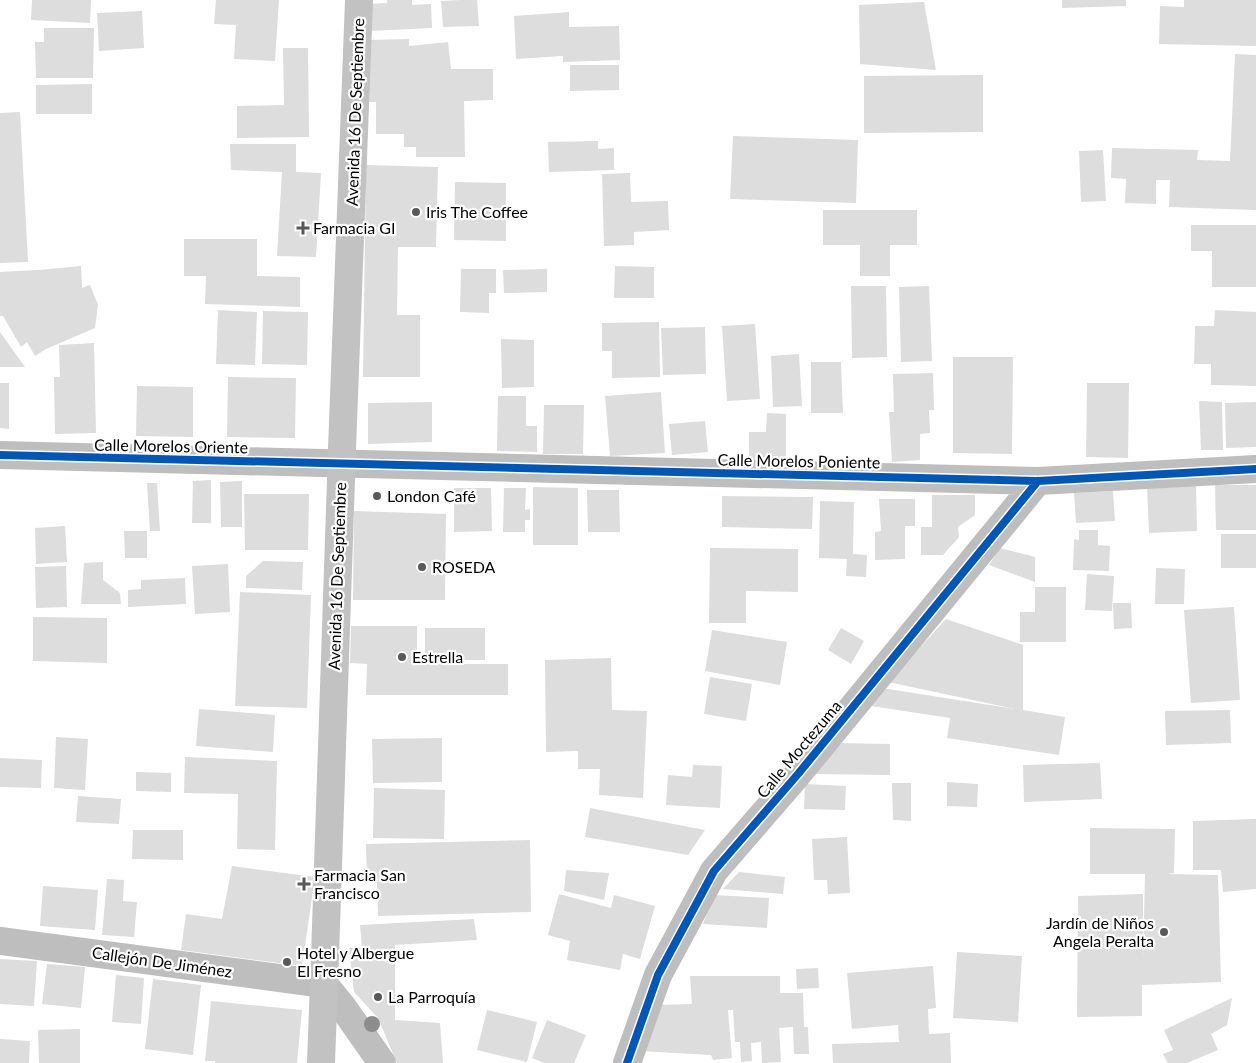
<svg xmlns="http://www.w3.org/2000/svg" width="1256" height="1063" font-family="Lato,sans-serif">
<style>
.building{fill:#ddd}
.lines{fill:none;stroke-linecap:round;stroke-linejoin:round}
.street{stroke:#bebebe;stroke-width:28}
.secondary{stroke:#c2c2c2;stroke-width:28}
.cycleway-casing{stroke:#fff;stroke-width:11}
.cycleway{stroke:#0057b8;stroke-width:8}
.tree{fill:#8d8d8d}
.poi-dot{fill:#595959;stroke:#fff;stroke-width:2}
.labels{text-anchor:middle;stroke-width:4.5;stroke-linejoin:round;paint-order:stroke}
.street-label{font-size:16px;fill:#000;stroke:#fff}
.poi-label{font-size:16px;fill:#000;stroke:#fff;text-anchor:start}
</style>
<rect width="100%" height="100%" fill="#fff"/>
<!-- building -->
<path class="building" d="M 32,0 L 91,0 L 90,23 L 31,20 Z
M 216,0 L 279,0 L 275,61 L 234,59 L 236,25 L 214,24 Z
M 387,0 L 412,0 L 412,5 L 431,4 L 432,28 L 369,31 L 368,4 L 387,3 Z
M 461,0 L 477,0 L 479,26 L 443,27 L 441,1 Z
M 1062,0 L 1126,0 L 1126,6 L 1062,8 Z
M 1184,0 L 1256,0 L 1256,46 L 1159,44 L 1160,6 L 1184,7 Z
M 924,2 L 936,70 L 860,64 L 859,5 Z
M 142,11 L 144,48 L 99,51 L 97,13 Z
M 569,12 L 569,27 L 619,26 L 620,60 L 563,62 L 563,56 L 516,59 L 514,16 Z
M 44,28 L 94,28 L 93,78 L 36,78 L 35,42 L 44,42 Z
M 409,39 L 409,46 L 448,42 L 451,69 L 493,69 L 493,100 L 464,101 L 465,157 L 416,157 L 416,147 L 404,147 L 404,134 L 376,134 L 376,102 L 366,102 L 368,40 Z
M 283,48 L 308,48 L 309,137 L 237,138 L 237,106 L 284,105 Z
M 1235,54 L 1256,55 L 1256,210 L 1169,207 L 1170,180 L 1156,180 L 1156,204 L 1125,203 L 1126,179 L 1111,178 L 1112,148 L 1198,150 L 1197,160 L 1230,161 Z
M 570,65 L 619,65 L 619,90 L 570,91 Z
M 983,75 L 983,132 L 864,133 L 864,76 Z
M 92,84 L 92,114 L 36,114 L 36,85 Z
M 20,112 L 28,262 L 0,263 L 0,113 Z
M 733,136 L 858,140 L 856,203 L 730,199 Z
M 598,141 L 598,149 L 614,148 L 614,170 L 549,172 L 548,142 Z
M 230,144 L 296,144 L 296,172 L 321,173 L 316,257 L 277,256 L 282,172 L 231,170 Z
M 1103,150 L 1106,201 L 1081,202 L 1079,151 Z
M 366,165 L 438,167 L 436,247 L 398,247 L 397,315 L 420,315 L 420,377 L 363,377 Z
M 630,173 L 631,202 L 668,201 L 669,230 L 634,232 L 634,245 L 604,246 L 602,174 Z
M 455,182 L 506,183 L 506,241 L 454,240 Z
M 823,210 L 917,210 L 917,245 L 890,245 L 890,276 L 860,276 L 860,245 L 823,245 Z
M 1191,225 L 1256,225 L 1256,287 L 1212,287 L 1212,251 L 1191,251 Z
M 184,239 L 257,239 L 257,276 L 300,277 L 300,307 L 205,304 L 206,276 L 184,276 Z
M 81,266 L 82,288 L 90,285 L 98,305 L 95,328 L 46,349 L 35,356 L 27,342 L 21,347 L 3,316 L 0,316 L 0,272 L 39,270 Z
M 615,266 L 654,267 L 654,298 L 614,298 Z
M 461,269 L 496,269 L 496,293 L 489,293 L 489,313 L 460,312 Z
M 547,269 L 547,292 L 504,293 L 503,270 Z
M 851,286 L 886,286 L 887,357 L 852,358 Z
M 929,286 L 932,361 L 901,362 L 899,287 Z
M 218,310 L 257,312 L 255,365 L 216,364 Z
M 1215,310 L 1256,312 L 1256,386 L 1211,385 L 1211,364 L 1194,364 L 1195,326 L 1214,326 Z
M 263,311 L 308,312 L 307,365 L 262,364 Z
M 659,322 L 660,377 L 612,378 L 612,351 L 602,351 L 602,323 Z
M 755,324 L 760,399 L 727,401 L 722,326 Z
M 705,327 L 706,374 L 663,375 L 661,328 Z
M 0,332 L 25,367 L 0,367 Z
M 501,339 L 534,340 L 534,387 L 502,388 Z
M 94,343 L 96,433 L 55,434 L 54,377 L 60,377 L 59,345 Z
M 799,354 L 802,406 L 773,407 L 771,356 Z
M 953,357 L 1013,357 L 1012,454 L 953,453 Z
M 811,362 L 841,362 L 843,413 L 811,413 Z
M 933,373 L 934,410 L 929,410 L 930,433 L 920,434 L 920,460 L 892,462 L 889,412 L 894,412 L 893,374 Z
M 228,377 L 296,378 L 295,438 L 227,437 Z
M 0,383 L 9,383 L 9,429 L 0,428 Z
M 1087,383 L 1129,383 L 1128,458 L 1086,457 Z
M 137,386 L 193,387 L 193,437 L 136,436 Z
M 661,392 L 665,453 L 610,456 L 605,396 Z
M 498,396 L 526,396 L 526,426 L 537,426 L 537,452 L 497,451 Z
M 1199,401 L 1222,402 L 1223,450 L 1201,450 Z
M 432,402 L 432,442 L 368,444 L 368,403 Z
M 1256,402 L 1256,447 L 1226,448 L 1225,403 Z
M 544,405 L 584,405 L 583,454 L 543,454 Z
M 767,413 L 786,414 L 786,463 L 749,463 L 749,432 L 766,432 Z
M 705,421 L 708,452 L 672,455 L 669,424 Z
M 211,480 L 211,523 L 192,523 L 193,481 Z
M 242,481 L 242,527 L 221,527 L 220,482 Z
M 147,483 L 157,483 L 160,531 L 150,531 Z
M 1196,485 L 1197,531 L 1149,533 L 1147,486 Z
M 1215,485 L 1256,485 L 1256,530 L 1216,530 Z
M 533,487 L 578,488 L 578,545 L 533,545 Z
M 454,488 L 491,488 L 492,531 L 454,532 Z
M 504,488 L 526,488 L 525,510 L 530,509 L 530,520 L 525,520 L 525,532 L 503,532 Z
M 587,490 L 619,490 L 620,532 L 588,532 Z
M 1113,491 L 1115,521 L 1076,523 L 1074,493 Z
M 244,494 L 309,494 L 308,550 L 245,550 Z
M 932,495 L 975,495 L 975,515 L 958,527 L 959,537 L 943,555 L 921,555 L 921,527 L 932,527 Z
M 722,496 L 813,497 L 812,529 L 722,527 Z
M 879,499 L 915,499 L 915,526 L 905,526 L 905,559 L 875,560 L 875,532 L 881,531 Z
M 820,501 L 854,502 L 853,554 L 867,555 L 866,577 L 846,576 L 847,559 L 819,558 Z
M 354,511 L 446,514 L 445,600 L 353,600 Z
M 65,526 L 67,562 L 36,564 L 35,528 Z
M 1079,530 L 1098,530 L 1098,545 L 1110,546 L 1109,571 L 1073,570 L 1074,539 L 1079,540 Z
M 124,531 L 147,531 L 147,558 L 125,558 Z
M 1221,534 L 1256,534 L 1256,568 L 1221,568 Z
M 710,548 L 798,549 L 798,592 L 746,591 L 746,623 L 709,623 Z
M 1000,548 L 1035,557 L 1035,582 L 989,565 Z
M 263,561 L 303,562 L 302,590 L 246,588 L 246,576 Z
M 103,562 L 103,580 L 120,593 L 121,604 L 81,604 L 84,563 Z
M 228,564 L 230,612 L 195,614 L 192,566 Z
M 66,566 L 67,607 L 36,608 L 35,567 Z
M 1156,568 L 1185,569 L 1184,604 L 1155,604 Z
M 1087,574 L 1114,576 L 1112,611 L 1085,610 Z
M 185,578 L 186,604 L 128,607 L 128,590 L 141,589 L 141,580 Z
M 1035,587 L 1066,587 L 1066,642 L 1020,642 L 1020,612 L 1035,612 Z
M 240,592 L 311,595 L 307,708 L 235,706 Z
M 1113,603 L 1131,603 L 1132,628 L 1114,629 Z
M 1234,607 L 1240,700 L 1191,703 L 1184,610 Z
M 33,617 L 107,618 L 107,663 L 33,661 Z
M 946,619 L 1023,645 L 1023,710 L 1065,717 L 1059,755 L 947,738 L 950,718 L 871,706 L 882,688 L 1015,709 L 888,682 Z
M 351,626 L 417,626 L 417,664 L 508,664 L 508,695 L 366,695 L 367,664 L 350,663 Z
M 425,628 L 485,628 L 485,660 L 425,660 Z
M 841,628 L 864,641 L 851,664 L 828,650 Z
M 712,630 L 787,642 L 780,685 L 705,671 Z
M 611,658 L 612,710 L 647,711 L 643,798 L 599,795 L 600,769 L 578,769 L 578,751 L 546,752 L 545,660 Z
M 710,677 L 752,684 L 746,721 L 704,714 Z
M 199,709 L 275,715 L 273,752 L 196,746 Z
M 1230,710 L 1231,743 L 1166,745 L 1165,711 Z
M 56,737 L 88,739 L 85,790 L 54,788 Z
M 442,738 L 442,782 L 373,783 L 372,739 Z
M 831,743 L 890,744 L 890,775 L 813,774 Z
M 185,757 L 277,761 L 275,850 L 237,849 L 238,794 L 184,793 Z
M 0,758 L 42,760 L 41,788 L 0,787 Z
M 1100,763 L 1102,799 L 1024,802 L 1023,765 Z
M 693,765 L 722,766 L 720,808 L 666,805 L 668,775 L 692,777 Z
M 136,772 L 171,773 L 171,792 L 136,791 Z
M 947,782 L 978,784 L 977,807 L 947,806 Z
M 892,783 L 911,783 L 911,821 L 893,820 Z
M 805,784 L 846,786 L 845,810 L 804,809 Z
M 374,788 L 445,790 L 444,839 L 373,838 Z
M 78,796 L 121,799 L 119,824 L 76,822 Z
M 590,808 L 705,830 L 688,855 L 585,837 Z
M 1256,819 L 1256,889 L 1223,892 L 1221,870 L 1193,870 L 1193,821 Z
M 1090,828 L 1175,829 L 1174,873 L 1167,874 L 1218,875 L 1221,982 L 1142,985 L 1142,1016 L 1077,1017 L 1078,896 L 1143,894 L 1143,959 L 1145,874 L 1090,874 Z
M 133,830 L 183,830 L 183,860 L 132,859 Z
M 847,837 L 850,893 L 828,894 L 827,880 L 814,880 L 812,839 Z
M 530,840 L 531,912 L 378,916 L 377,883 L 367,883 L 366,844 Z
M 232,866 L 315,877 L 302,966 L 181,950 L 186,914 L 222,919 Z
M 566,870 L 609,873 L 604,900 L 564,891 Z
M 739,872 L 785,877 L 783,894 L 723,889 Z
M 107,879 L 124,880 L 123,901 L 137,902 L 134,937 L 102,935 Z
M 43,886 L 98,890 L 95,930 L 40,926 Z
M 559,894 L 611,908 L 614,895 L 655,906 L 640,959 L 623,954 L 620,970 L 567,960 L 570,941 L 548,935 Z
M 714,895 L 769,898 L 767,928 L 703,924 Z
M 474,919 L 477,940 L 395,945 L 395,1020 L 440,1023 L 443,1063 L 397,1063 L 378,1018 L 354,992 L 349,948 L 362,948 L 360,925 Z
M 957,952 L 1022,956 L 1018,1022 L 953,1018 Z
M 0,959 L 37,961 L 34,1006 L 0,1004 Z
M 47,964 L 85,967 L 81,1008 L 42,1004 Z
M 933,966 L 936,1008 L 928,1009 L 929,1034 L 950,1033 L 951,1063 L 833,1063 L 832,1044 L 899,1042 L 898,1025 L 852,1029 L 847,973 Z
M 818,968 L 819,988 L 797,989 L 796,969 Z
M 116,975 L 144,978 L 141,1024 L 112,1022 Z
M 690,976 L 780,976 L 780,993 L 803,993 L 804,1027 L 808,1027 L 809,1054 L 794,1054 L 793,1027 L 779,1028 L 781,1062 L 762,1063 L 761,1042 L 751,1043 L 752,1061 L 741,1062 L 740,1042 L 735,1042 L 733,1010 L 728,1010 L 732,1058 L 713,1060 L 711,1055 L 639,1051 L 654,1005 L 692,1004 Z
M 153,979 L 201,985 L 193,1055 L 145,1049 Z
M 1232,998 L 1227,1025 L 1211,1034 L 1218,1050 L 1187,1063 L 1168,1063 L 1163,1054 L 1173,1050 L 1164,1030 Z
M 211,1001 L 302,1010 L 297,1063 L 215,1063 L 215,1061 L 205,1061 Z
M 487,1010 L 537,1022 L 527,1062 L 477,1050 Z
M 547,1020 L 586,1035 L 574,1063 L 544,1063 L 532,1058 Z
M 80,1029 L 80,1063 L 39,1063 L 38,1030 Z
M 0,1039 L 30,1041 L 29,1063 L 0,1063 Z"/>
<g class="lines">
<!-- street -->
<path class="street" d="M 0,455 L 1038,481 L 1256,469
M 0,941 L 324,984 L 342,1006 L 382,1063
M 627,1063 L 658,975 L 714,871 L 798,774 L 1038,481"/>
<!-- secondary -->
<path class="secondary" d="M 321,1063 L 325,956 L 342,449 L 359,0"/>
<defs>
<path id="cycleway" d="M 0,455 L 1038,481 L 1256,469
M 627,1063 L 658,975 L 714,871 L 798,774 L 1038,481"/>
</defs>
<!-- cycleway casing -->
<use href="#cycleway" class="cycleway-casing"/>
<!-- cycleway -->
<use href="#cycleway" class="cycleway"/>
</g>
<!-- trees -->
<circle class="tree" cx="372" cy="1024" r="8"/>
<!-- markers -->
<g class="poi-dot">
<circle cx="416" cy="212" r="5"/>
<path d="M300.5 220.5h5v5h5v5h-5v5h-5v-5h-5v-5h5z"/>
<circle cx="377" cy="496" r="5"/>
<circle cx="422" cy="567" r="5"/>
<circle cx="402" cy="657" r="5"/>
<path d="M301.5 876.5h5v5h5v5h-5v5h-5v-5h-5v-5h5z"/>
<circle cx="1164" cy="932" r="5"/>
<circle cx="287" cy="962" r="5"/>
<circle cx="378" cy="997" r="5"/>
</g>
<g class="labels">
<!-- street labels -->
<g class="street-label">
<text transform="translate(355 112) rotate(-88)" y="6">Avenida 16 De Septiembre</text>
<text transform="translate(171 446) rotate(1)" y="6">Calle Morelos Oriente</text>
<text transform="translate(799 461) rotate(1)" y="6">Calle Morelos Poniente</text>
<text transform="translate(337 576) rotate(-88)" y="6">Avenida 16 De Septiembre</text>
<text transform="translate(799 749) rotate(-50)" y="6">Calle Moctezuma</text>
<text transform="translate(162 962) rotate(8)" y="6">Callejón De Jiménez</text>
</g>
<!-- poi labels -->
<g class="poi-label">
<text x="426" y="218">Iris The Coffee</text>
<text x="313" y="234">Farmacia GI</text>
<text x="387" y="502">London Café</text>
<text x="432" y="573">ROSEDA</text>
<text x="412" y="663">Estrella</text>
<text x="314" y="881">Farmacia San<tspan x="314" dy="18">Francisco</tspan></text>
<text x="1154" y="929" text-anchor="end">Jardín de Niños<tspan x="1154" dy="18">Angela Peralta</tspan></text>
<text x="297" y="959">Hotel y Albergue<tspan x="297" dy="18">El Fresno</tspan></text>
<text x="388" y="1003">La Parroquía</text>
</g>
</g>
</svg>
